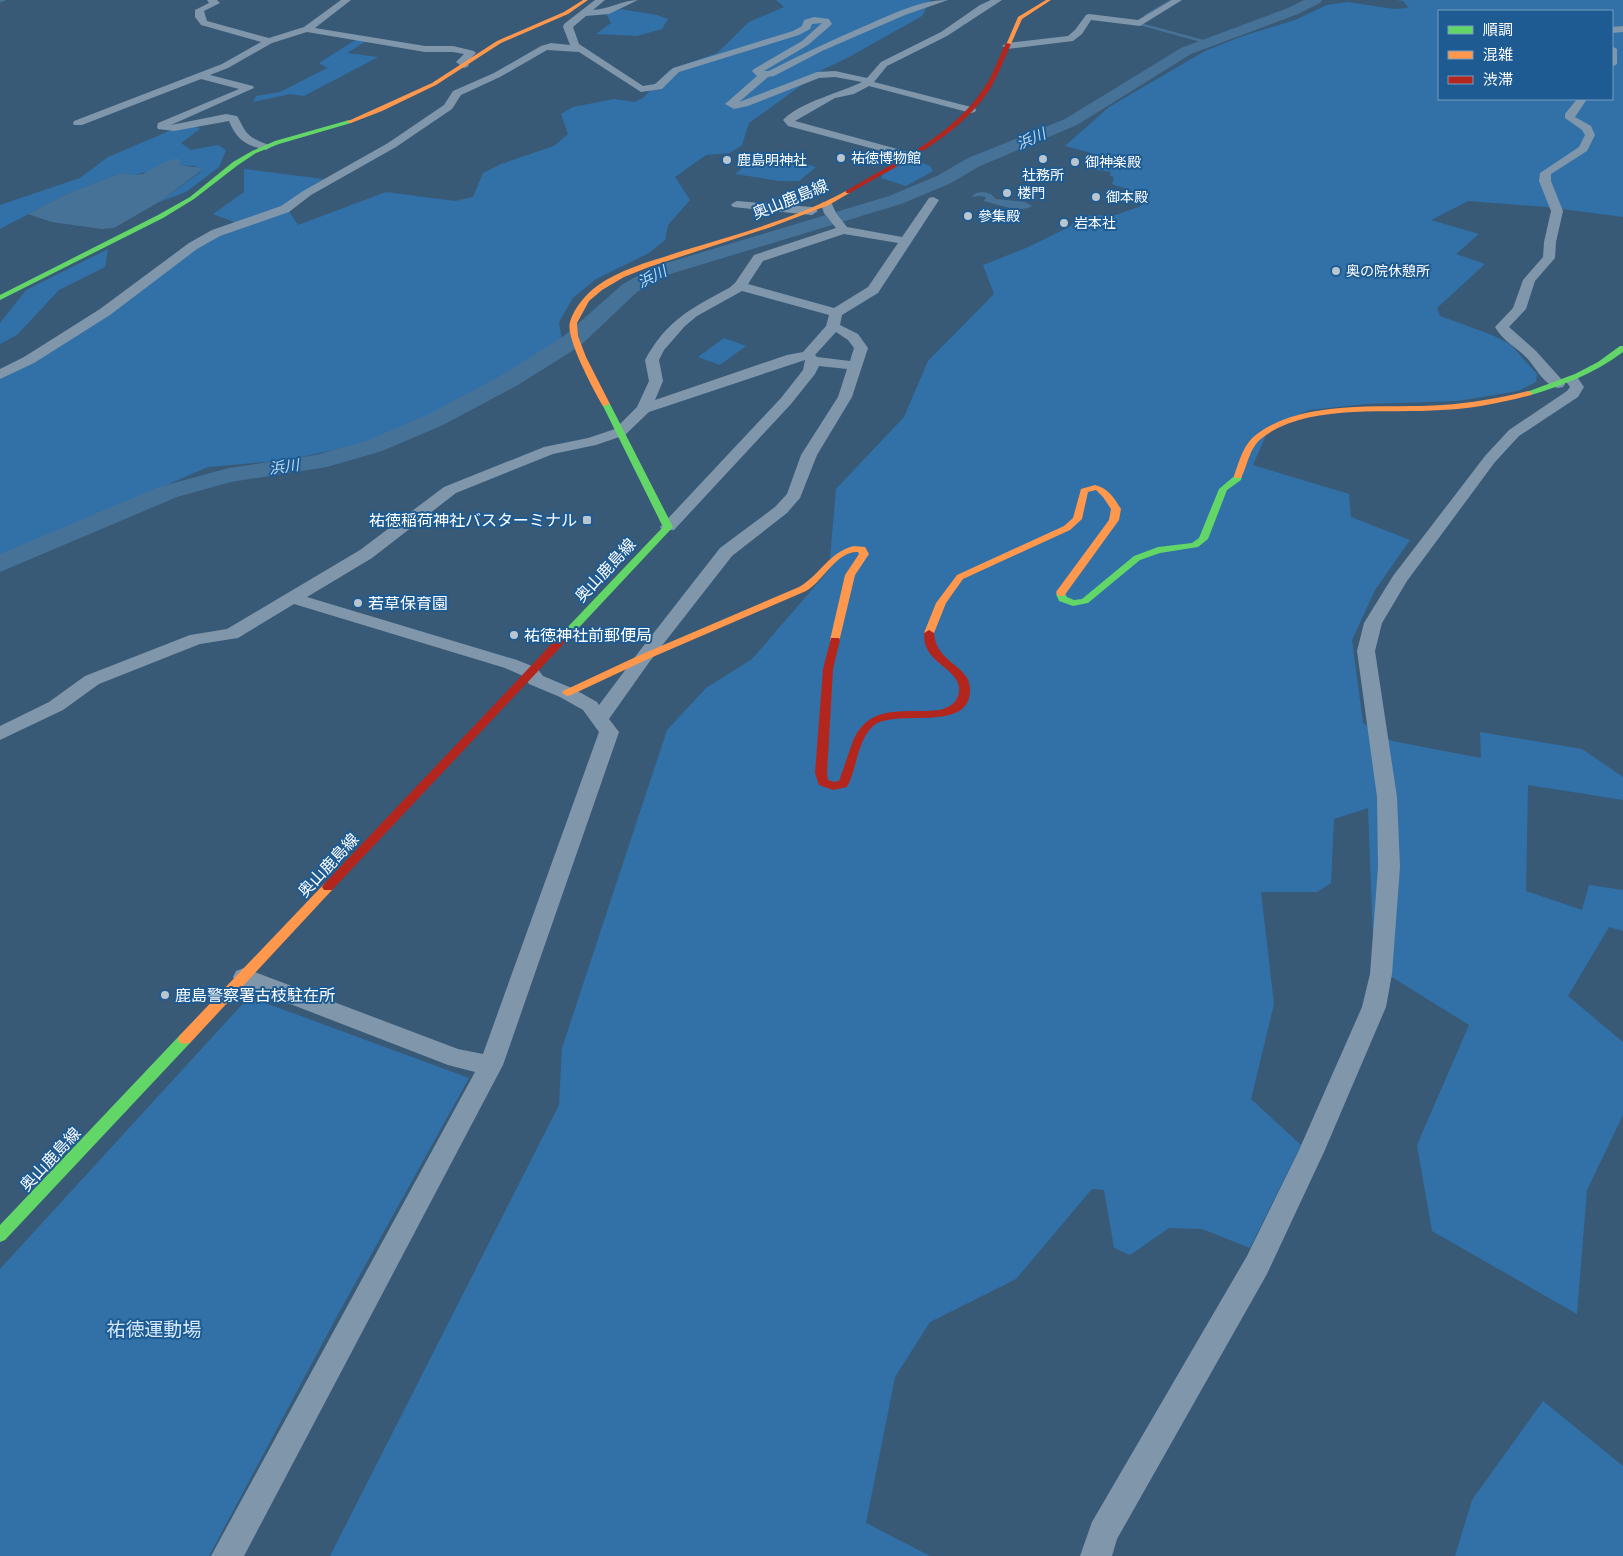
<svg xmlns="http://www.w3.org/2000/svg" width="1623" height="1556" font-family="'Source Sans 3','Noto Sans JP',sans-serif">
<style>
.green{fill:#3171a8;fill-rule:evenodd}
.water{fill:#477298}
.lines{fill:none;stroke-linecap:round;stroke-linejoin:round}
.stream{stroke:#477298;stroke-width:2.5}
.river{fill:#477298;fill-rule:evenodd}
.street{fill:#8096aa;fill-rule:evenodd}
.fast{fill:#63d668;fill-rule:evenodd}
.slow{fill:#ff974d;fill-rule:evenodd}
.jam{fill:#b3261e;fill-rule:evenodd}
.poi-dot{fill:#b9c5cf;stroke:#1d5b92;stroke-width:2}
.labels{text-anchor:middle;stroke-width:4;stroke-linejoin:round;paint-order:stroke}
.far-poi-label{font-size:14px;fill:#fff;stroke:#1d5b92;text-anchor:start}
.far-water-label{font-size:15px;font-style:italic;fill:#badaf5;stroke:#1d5b92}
.street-label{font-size:16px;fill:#fff;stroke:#1d5b92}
.poi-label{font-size:16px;fill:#fff;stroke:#1d5b92;text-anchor:start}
.near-park-label{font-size:19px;fill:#d4e9fa;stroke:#1d5b92}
</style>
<rect width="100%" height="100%" fill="#385a77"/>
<!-- green -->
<path class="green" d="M 776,0 L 931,0 L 922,16 L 849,57 L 824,69 L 749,123 L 742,145 L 730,153 L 706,155 L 675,177 L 690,200 L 668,225 L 665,240 L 649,253 L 596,279 L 573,298 L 559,322 L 562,341 L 466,400 L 367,443 L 287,460 L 208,467 L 0,557 L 0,374 L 234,222 L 213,214 L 244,192 L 244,169 L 323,179 L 285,205 L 298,225 L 386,192 L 455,201 L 473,197 L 483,173 L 501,164 L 554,146 L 568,134 L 561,114 L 573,107 L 614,99 L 634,102 L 643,98 L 669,70 L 717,53 L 749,22 L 784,7 Z
M 1396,0 L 1623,0 L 1623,217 L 1547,207 L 1468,201 L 1431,220 L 1479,234 L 1456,254 L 1485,264 L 1437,308 L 1440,316 L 1492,335 L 1510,344 L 1537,374 L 1536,382 L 1518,391 L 1458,401 L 1366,404 L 1310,410 L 1270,426 L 1253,465 L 1349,494 L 1351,517 L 1410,540 L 1375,590 L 1352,640 L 1363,723 L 1392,741 L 1481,758 L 1480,732 L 1582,749 L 1623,777 L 1623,800 L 1528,785 L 1526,891 L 1582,910 L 1589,885 L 1623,890 L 1623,931 L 1609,927 L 1568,996 L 1623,1042 L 1623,1115 L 1587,1190 L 1577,1314 L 1432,1231 L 1417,1145 L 1469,1025 L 1374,966 L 1368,808 L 1334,819 L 1331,883 L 1317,892 L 1261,892 L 1274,1004 L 1251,1099 L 1301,1145 L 1250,1248 L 1202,1229 L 1169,1228 L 1130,1255 L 1114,1248 L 1104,1190 L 1092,1189 L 1016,1279 L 930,1322 L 895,1377 L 866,1523 L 930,1556 L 330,1556 L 559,1105 L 562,1048 L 667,730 L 706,688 L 752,659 L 829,570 L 836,489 L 904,417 L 928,361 L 994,294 L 983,265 L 1026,248 L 1071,226 L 1078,216 L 1116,215 L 1141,206 L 1146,196 L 1112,184 L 1114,177 L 1110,176 L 1111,172 L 1092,169 L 1106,157 L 1065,146 L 1109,107 L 1205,51 L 1243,36 L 1295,20 L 1327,5 L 1348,2 L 1394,9 L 1409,8 L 1403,1 ZM 1439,11 L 1612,11 L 1612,99 L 1439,99 Z
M 620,9 L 657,15 L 668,19 L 662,29 L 637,36 L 596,34 L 611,23 L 606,14 Z
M 357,39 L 368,40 L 347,53 L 378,57 L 304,96 L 290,94 L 253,102 L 256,96 L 280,92 L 327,68 L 319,63 Z
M 194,125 L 200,129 L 181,143 L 191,150 L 218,145 L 226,150 L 219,167 L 186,192 L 159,202 L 202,171 L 195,166 L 180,165 L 156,166 L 149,171 L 135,175 L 122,173 L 67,194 L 0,229 L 0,205 L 80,178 L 108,157 L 174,129 Z
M 761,153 L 784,157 L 816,167 L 799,181 L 779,181 L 735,174 Z
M 910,158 L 930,166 L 933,171 L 906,186 L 881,178 L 883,174 Z
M 108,249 L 105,267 L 59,290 L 17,335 L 0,344 L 0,323 L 26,290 Z
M 724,338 L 746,346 L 720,365 L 698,357 Z
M 249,997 L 469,1078 L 336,1318 L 209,1556 L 0,1556 L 0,1269 Z
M 1543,1401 L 1623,1466 L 1623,1556 L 1455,1556 L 1472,1500 Z"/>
<!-- water -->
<path class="water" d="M 173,159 L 180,159 L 180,165 L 200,168 L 202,170 L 159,202 L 114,228 L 102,229 L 52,222 L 28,214 L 67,194 L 108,178 L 122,173 L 135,175 L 143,174 L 156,166 Z
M 983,192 L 991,194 L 996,199 L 1025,202 L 1032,206 C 1019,214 997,204 984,201 L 986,197 L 981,196 L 971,197 L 976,193 Z"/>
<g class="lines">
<!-- stream -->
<path class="stream" d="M 0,1 L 4,0
M 1145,16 L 1172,0
M 1138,21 L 1140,24 L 1206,42"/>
<!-- river -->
<path class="river" d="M 1304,0 L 1322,0 L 1320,3 L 1298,14 L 1191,54 L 1077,125 L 980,166 L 949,184 L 901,204 L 667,275 L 637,292 L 580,346 L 518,385 L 443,425 L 382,451 L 327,467 L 231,482 L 177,497 L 0,572 L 0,554 L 159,487 L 229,468 L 316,455 L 366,441 L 427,415 L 502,375 L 564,336 L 623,284 L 653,267 L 889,196 L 937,176 L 968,158 L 1065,119 L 1181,48 L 1288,8 Z"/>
<!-- street -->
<path class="street" d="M 207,0 L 217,0 L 220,3 L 204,11 L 207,21 L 269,38 L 304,27 L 341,0 L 351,0 L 315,28 L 425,46 L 453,46 L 474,51 L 476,53 L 467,62 L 469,65 L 467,67 L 464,68 L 456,62 L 464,54 L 453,52 L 425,52 L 307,32 L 272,43 L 228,68 L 210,75 L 253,86 L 254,88 L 171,125 L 226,114 L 237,116 C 243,126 245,135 257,140 C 262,143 267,143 271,147 L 266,150 C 245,145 237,140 229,121 L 174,131 L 158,129 L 157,127 L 158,123 L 239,89 L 201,79 L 82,125 L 74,125 L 73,123 L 74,121 L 222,64 L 261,42 L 201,25 L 195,17 L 195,10 L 209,3 Z
M 595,0 L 605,0 L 593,10 C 610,9 622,0 638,0 L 609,14 L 586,16 L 573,27 L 579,44 L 643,86 L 655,84 L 673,68 L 793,31 L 802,26 L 804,20 L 814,17 L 829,19 L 832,24 L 830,26 L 808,45 L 764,71 L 769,71 C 802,54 834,39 867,25 C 893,14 920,0 948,0 L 905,15 L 822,51 L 774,76 L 768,77 L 739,102 L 817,72 L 835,71 L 867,78 L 881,62 L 941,32 L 980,5 L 991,0 L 1002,0 L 947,36 L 887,66 L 874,82 L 975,108 L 976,110 L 975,112 L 971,113 L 869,86 L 854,94 L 835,98 L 795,121 L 912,153 L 914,155 L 912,157 L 904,157 L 788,126 L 783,120 C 800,102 840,93 862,82 L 835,77 L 819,78 L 748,106 L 734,109 L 725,104 L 757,76 L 752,71 L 754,69 L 802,41 L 822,23 L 812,24 L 810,29 L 799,35 L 679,72 L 662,89 L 641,92 L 579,52 L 547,50 L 500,77 L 461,95 L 452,109 L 396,147 L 311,195 L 289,212 L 220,236 L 197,249 L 110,315 L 34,363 L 0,379 L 0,369 L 24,357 L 100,309 L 189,243 L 212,230 L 281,206 L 303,191 L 388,143 L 444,105 L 453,91 L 494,73 L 541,46 L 551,43 L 570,45 L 563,27 L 564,24 Z
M 1172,0 L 1182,0 L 1140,26 L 1091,20 L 1082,34 L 1073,41 L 1007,49 L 1002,46 L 1007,43 L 1068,36 L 1075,30 L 1086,15 L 1089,14 L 1138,20 Z
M 1623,26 L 1623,32 L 1612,33 L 1612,27 Z
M 1612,46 L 1617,49 L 1617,64 L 1612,67 Z
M 1577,99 L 1587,99 L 1575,117 L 1591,126 L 1595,135 L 1587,151 L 1551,174 L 1551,181 L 1563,211 L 1556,242 L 1555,258 L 1535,281 L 1526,309 L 1509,327 L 1536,351 L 1563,381 L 1565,384 L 1563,387 L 1558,388 C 1544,385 1536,368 1527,358 C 1516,347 1503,341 1495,327 L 1513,308 L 1523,280 L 1543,257 L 1544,242 L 1551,211 L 1539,181 L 1540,173 L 1579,147 L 1585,135 L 1582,130 L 1565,118 L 1565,114 Z
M 933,197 L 939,200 L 878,293 L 842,315 L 840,325 L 858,334 L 868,348 L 852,397 L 817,455 L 800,498 L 787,513 L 732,556 L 650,661 L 609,719 L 619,732 L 503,1065 L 244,1556 L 211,1556 L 475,1072 L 448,1065 L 236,983 L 233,977 L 236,971 L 244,968 L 458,1049 L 483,1054 L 599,732 L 583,710 L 560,697 L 529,684 L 523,676 L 505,668 L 294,604 L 238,638 L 200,644 L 99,684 L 63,710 L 0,740 L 0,726 L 49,702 L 85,676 L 190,635 L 227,629 L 360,550 L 444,487 L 544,447 L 588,438 L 615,429 L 637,407 L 649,381 L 645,360 C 667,320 690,309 729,288 L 735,283 L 754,255 L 836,228 L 824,213 L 821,204 L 823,202 L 831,202 L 836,213 L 847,227 L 902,237 L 929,198 ZM 844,234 L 898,243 L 868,287 L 834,308 L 748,284 L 763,261 ZM 742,291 L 829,315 L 826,326 L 803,352 L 787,355 L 655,400 L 663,381 L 659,360 L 664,350 L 685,326 L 697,316 ZM 836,332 L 848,340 L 854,348 L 850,361 L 817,357 L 815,355 ZM 805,360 L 803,370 L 781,398 L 660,527 L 662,530 L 674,530 L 791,404 L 815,374 L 819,366 L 847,369 L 838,397 L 801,455 L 787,494 L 775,507 L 720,548 L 638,653 L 599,705 L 597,702 L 574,689 L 543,676 L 537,668 L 517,660 L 307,597 L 372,558 L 456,493 L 553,454 L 596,445 L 625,435 L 649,412 Z
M 737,201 L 812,207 L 818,211 L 812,215 L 733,207 L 731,205 L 733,203 Z
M 1572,376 L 1577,377 L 1584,387 L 1578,397 L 1519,436 L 1495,462 L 1407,581 L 1382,623 L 1375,651 L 1397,797 L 1400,867 L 1392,974 L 1386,1007 L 1324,1152 L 1267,1274 L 1117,1539 L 1112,1556 L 1080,1556 L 1092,1522 L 1247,1256 L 1299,1150 L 1362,1007 L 1370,974 L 1378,867 L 1377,797 L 1357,651 L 1364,623 L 1393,576 L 1485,456 L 1509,430 L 1567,391 L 1570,387 L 1565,380 L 1567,377 Z"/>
<!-- fast -->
<path class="fast" d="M 349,120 L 352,122 L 351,123 L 279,144 L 256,153 L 238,165 L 194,199 L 163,218 L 0,300 L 0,295 L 158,215 L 190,197 L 233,162 L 252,151 L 275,141 Z
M 1620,346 L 1623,346 L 1623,352 C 1595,373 1564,385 1531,395 L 1524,393 L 1575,374 L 1598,362 Z
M 603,402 L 610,404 L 673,527 L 571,636 L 563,636 L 562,634 L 563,632 L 663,527 L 602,404 Z
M 1238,473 L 1242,476 L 1241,480 L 1227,490 L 1208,539 L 1198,547 L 1160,553 L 1140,560 L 1088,603 L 1073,606 L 1059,601 L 1056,594 L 1061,591 L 1064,592 L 1067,597 L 1074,600 L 1082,599 L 1134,556 L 1158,547 L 1192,543 L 1199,538 L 1219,489 Z
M 185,1034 L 190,1035 L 192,1039 L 190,1043 L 5,1240 L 0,1242 L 0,1225 L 180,1035 Z"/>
<!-- slow -->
<path class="slow" d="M 583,0 L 588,0 L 568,14 L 501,43 L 436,85 L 382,111 L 351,123 L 346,122 L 432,83 L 497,41 L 564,12 Z
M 1046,0 L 1051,0 L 1022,19 L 1011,44 L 1006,45 L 1018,17 Z
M 846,191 L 851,192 L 829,205 L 771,227 L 649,267 L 624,277 L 602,290 L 589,301 L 577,323 L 578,336 L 586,357 L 610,404 L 603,406 C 594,391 565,337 570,322 C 574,308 586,294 597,286 C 622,268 653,261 682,251 C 737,234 795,219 846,191 Z
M 1528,391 L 1532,393 L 1531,395 C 1501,403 1471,409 1441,410 C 1387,414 1306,403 1262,438 C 1249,448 1248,465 1241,478 L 1235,478 L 1234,476 C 1239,461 1244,443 1257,434 C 1306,398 1385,409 1442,405 C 1471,403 1500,398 1528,391 Z
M 1095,485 C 1108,488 1114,498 1121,509 L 1119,520 L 1064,596 L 1058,596 L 1056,592 L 1109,520 L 1111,509 L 1103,497 L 1096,490 L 1088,492 L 1082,519 L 1070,530 L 963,579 L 946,603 L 934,633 L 933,635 L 925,635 L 924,633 L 936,603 L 957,575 L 1064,526 L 1073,518 L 1081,489 Z
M 854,546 L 865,547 L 869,554 L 855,575 L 839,642 L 831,642 L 830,640 L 845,575 L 859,554 L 858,552 C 836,551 824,581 806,591 L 648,659 L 571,695 L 567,696 L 562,693 L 563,691 L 640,655 L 799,587 C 820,575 829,552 854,546 Z
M 328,883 L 332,884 L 334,887 L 332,890 L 190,1043 L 185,1044 L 180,1043 L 178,1039 L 180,1035 L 324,884 Z"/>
<!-- jam -->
<path class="jam" d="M 1006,43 L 1011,44 C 1004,59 998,75 990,89 C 958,138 899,164 850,193 L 846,193 L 846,191 C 894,162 953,136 984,88 C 994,74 998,58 1006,43 Z
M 929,630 L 934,633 C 936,663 969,665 970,688 C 972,736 893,706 872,727 C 857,742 857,769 847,787 L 833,790 L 819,785 L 815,773 L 823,669 L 831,638 L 839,638 L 840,640 L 833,669 L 827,773 L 828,780 L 834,782 L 839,781 C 844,768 848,754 853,741 C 870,702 905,714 940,710 C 948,707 955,705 958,696 C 965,675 938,667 929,652 C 925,646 924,640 924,633 Z
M 567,631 L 571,632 L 572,634 L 571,636 L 332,890 L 324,890 L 322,887 L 324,884 L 563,632 Z"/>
</g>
<!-- markers -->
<g class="poi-dot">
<circle cx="841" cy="158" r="5"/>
<circle cx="1043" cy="159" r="5"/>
<circle cx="727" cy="160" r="5"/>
<circle cx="1075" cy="162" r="5"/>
<circle cx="1007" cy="193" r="5"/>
<circle cx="1096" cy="197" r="5"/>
<circle cx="968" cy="216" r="5"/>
<circle cx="1064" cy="223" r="5"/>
<circle cx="1336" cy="271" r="5"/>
<rect x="582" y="515" width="10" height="10" rx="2.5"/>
<circle cx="358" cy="603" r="5"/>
<circle cx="514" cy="635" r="5"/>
<circle cx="165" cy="995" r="5"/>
</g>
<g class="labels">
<!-- far-poi labels -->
<g class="far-poi-label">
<text x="851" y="163">祐徳博物館</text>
<text x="737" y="165">鹿島明神社</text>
<text x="1085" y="167">御神楽殿</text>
<text x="1043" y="180" text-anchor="middle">社務所</text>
<text x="1017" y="198">楼門</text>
<text x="1106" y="202">御本殿</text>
<text x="978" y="221">參集殿</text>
<text x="1074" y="228">岩本社</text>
<text x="1346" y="276">奥の院休憩所</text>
</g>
<!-- far-water labels -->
<g class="far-water-label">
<text transform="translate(1031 139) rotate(-23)" y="5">浜川</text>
<text transform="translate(652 277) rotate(-26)" y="5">浜川</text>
<text transform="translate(284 467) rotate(-8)" y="5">浜川</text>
</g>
<!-- street labels -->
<g class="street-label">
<text transform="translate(790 199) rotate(-22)" y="6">奥山鹿島線</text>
<text transform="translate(605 570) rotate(-47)" y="6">奥山鹿島線</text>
<text transform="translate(328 865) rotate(-47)" y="6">奥山鹿島線</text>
<text transform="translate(50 1159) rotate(-47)" y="6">奥山鹿島線</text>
</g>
<!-- poi labels -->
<g class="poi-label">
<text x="577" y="526" text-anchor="end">祐徳稲荷神社バスターミナル</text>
<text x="368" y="609">若草保育園</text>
<text x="524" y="641">祐徳神社前郵便局</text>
<text x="175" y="1001">鹿島警察署古枝駐在所</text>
</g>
<!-- near-park labels -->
<g class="near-park-label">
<text x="154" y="1336">祐徳運動場</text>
</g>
</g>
<!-- legend -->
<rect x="1438" y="10" width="175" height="90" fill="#1d5b92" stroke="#779dbe"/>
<rect x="1448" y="26" width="25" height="8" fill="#63d668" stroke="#779dbe"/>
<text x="1483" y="35" font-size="15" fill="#ffffff">順調</text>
<rect x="1448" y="51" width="25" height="8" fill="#ff974d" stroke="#779dbe"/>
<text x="1483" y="60" font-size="15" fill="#ffffff">混雑</text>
<rect x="1448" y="76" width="25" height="8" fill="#b3261e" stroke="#779dbe"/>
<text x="1483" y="85" font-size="15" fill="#ffffff">渋滞</text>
</svg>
